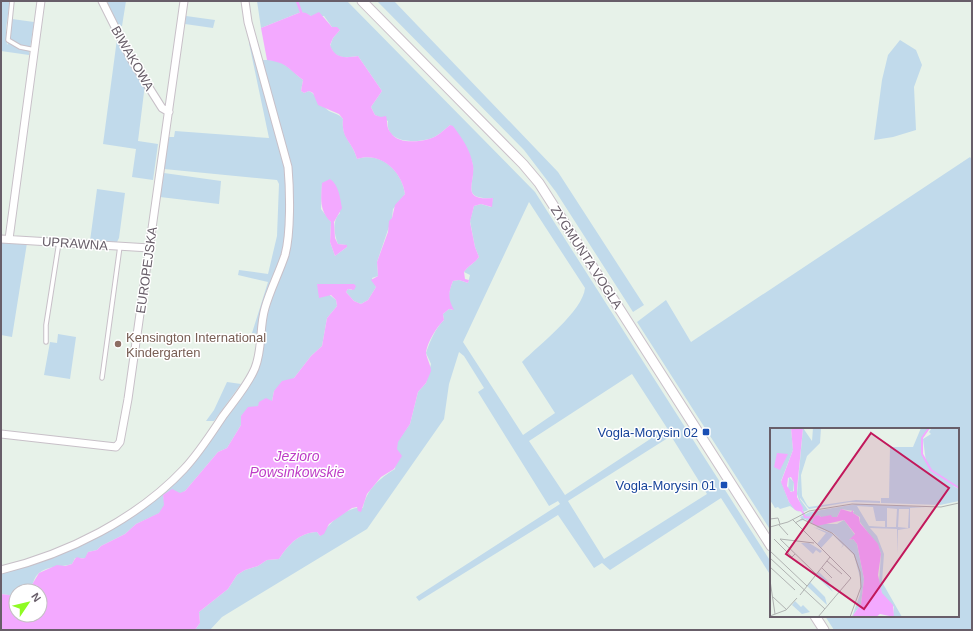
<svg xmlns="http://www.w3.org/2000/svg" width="973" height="631" font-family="Helvetica,sans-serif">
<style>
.green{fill:#c1daeb;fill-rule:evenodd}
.water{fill:#f3a9ff}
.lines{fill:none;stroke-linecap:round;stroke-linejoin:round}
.stream{stroke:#f3a9ff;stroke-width:2.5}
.lane-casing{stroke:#c8c0c8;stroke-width:5.5}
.street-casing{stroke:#c8c0c8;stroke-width:9}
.secondary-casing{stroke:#cbc1ca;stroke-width:11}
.lane{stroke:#fff;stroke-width:3.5}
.street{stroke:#fff;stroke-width:7}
.secondary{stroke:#fff;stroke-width:9}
.education-dot{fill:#8d6e63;stroke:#fff;stroke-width:1.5}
.transit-dot{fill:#1a4fb4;stroke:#fff;stroke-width:1.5}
.labels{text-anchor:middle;stroke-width:3;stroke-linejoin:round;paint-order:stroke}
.street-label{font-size:13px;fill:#685e69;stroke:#fff}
.education-label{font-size:13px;fill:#785e54;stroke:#fff;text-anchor:start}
.transit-label{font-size:13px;fill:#164399;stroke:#fff;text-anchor:end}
.water-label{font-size:14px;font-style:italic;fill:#be3cc7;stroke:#fff}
.inset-river{fill:none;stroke:#f3a9ff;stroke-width:2}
.inset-road{fill:none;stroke:#b0b3b2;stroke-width:1}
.view{fill:#c2185b;fill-opacity:0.15;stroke:#c2185b;stroke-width:2}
.inset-edge{fill:none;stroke:#685e69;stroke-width:2}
</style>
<rect width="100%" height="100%" fill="#e7f2e9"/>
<!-- green -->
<path class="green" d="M 1,1 L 10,1 L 6,28 L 7,45 L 10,39 L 12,19 L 34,22 L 29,55 L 1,51 Z
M 108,1 L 126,1 L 122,26 L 116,26 L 107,7 Z
M 257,1 L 347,1 L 535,192 L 771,562 L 771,576 L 721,498 L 610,570 L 602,563 L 594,568 L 558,515 L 419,601 L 416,597 L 560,504 L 558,501 L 549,506 L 478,392 L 484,388 L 464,356 L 459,352 L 449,384 L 444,419 L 367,529 L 222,617 L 210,630 L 195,630 L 200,623 L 199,612 L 228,589 L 237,575 L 245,570 L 258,566 L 267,560 L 279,559 C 289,544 299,533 317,532 L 320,536 C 330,523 346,506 363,508 C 366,490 380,478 395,469 L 397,442 L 410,424 L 418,392 L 426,383 L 431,364 L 426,353 C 430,341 435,329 444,320 L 443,314 L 449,309 L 453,310 C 447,299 448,293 453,281 L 459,280 L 468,283 L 470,275 L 464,272 C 469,265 475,263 479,257 L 475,247 L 470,221 L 474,206 L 481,204 L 491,207 L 493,198 C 460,200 475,184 473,166 C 472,154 456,135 450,125 C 444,130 437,137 429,139 C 414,143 385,143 388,121 L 375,115 L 371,107 L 382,91 L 358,56 C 345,58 335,59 330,46 L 333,38 L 340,30 L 332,27 L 324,16 L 311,16 L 301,12 L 261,28 ZM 529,202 L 585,288 C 583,311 539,345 522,362 L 555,413 L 523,435 L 463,342 ZM 632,374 L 667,428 L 565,495 L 529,441 ZM 671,436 L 707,494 L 604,559 L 568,501 Z
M 377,1 L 394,1 L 558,172 L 644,305 L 633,312 L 556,192 L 524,150 Z
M 186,16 L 215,20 L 213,28 L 185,24 Z
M 117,39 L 145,84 L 138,141 L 158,144 L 153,180 L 132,177 L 136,149 L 103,144 Z
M 900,40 L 916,50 L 922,65 L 914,87 L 916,130 L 893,137 L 874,140 L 882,80 L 888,55 Z
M 249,43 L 252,43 L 285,165 L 287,210 L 283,254 L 259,345 L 256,346 L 259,334 L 252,333 L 268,282 L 238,275 L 239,270 L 268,274 L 277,236 L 279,184 L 277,180 L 164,169 L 169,137 L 174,137 L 175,131 L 269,138 Z
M 261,60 C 285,59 287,67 303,80 L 301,91 L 304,93 L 309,91 C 317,95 321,106 329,111 C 335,114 339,114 343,119 C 341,138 352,141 357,159 C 381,151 402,171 405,194 L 393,209 L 392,218 L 377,262 L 378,276 L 372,278 L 376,287 L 368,300 L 361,304 L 354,301 L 346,292 L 348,289 L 352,290 L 354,284 L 317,285 L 336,300 L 337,306 L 327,318 L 322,346 L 311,356 L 294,378 L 274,391 L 272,401 L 258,406 L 241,416 L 241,425 L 227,448 L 218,452 L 185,491 L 180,494 L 163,495 L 165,505 L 160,513 L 136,524 L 125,534 L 101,546 L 97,550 L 88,552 L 86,558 L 75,558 L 72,564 C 62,567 47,566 39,573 C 29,582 38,591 16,591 L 16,596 L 1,594 L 1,572 L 87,542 L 177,480 L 261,357 L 265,323 L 269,306 L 284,265 L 292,177 ZM 322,183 L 340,213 C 332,220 334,235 338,244 L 346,245 L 347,247 L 335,256 L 330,242 L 331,222 L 321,209 Z
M 970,157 L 972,160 L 972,630 L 834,630 L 825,616 L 958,616 L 958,429 L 771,429 L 771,531 L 637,322 L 666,300 L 691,342 Z
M 164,173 L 221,181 L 219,204 L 160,197 Z
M 97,189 L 125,193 L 119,238 L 117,242 L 90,241 Z
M 1,242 L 27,243 L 12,337 L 1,335 Z
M 58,334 L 76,337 L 70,379 L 44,375 L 50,342 L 57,343 Z
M 227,382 L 241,384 L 214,421 L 206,421 L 214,410 Z"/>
<!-- water -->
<path class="water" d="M 301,12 L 306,13 L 311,16 L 319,12 L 332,27 L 337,27 L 340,30 L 333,38 L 330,45 C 335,59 345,58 358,56 L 382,91 L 371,107 L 375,115 L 381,117 L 386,116 C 388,122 386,128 391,133 C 398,144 418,142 429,139 C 437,137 444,130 450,125 L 453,126 C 462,138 470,149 473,165 C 476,182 459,201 493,198 L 492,207 L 481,204 L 474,206 L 470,222 L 475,247 L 479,257 C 475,263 469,265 464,272 L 465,279 L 469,280 L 468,283 L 459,280 L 453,281 C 448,293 448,299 454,310 L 449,309 L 443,314 L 444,320 C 436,328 428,341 426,352 C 426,357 431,365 431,371 L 426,383 L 418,392 L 410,424 L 398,442 L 397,449 L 402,456 L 394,469 L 381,477 L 367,494 L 361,512 L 358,511 L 357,507 L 352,508 L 329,524 L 324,534 L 320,536 L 317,532 C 299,533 289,544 279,559 L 267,560 L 258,566 L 245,570 L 237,575 L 228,589 L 199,612 L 200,623 L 195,630 L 1,630 L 1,594 L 16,596 L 16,615 L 40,615 L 40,591 L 25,591 L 30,588 L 39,573 L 57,565 L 65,566 L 72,564 C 78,552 77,560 85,558 L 88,552 L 97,550 L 101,546 L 125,534 L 136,524 L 159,513 L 164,505 L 163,495 L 172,489 L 180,493 L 185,491 L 218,452 L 227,448 L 241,425 L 241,416 L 248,407 L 258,406 L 259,402 L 266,398 L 272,401 L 274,391 L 282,381 L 294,378 L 311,356 L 322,346 L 327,318 L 337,306 L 336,300 L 331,295 L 319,298 L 317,284 L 354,284 L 356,286 L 354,290 L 348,289 L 346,292 L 354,301 L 361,304 L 368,300 L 376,287 L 371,280 L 378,276 L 377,262 L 388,232 L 389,221 L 392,218 L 395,205 L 405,194 C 402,171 380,151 357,159 C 352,140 341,140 343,119 L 339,114 L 318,105 L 313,93 L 309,91 L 304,93 L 301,91 L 303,80 C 287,68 288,63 267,60 L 261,28 Z
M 330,179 C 339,185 340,198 342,208 L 334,222 L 335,238 L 338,244 L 347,245 L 347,247 L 335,256 L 330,242 L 331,222 C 319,211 321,198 322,183 Z"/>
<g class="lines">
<!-- stream -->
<path class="stream" d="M 297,1 L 301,12"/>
<defs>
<path id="lane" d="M 12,1 L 8,40 L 20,47 L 35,50
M 46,342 L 46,325 L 59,242
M 102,378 L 120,246"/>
<path id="street" d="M 102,1 L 131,59 L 162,108 L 169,112
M 1,239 L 150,248
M 9,239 L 41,1
M 1,434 L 116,447 L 120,442 L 128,399 L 184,1
M 1,570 C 67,554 137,519 184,469 C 199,453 211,434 223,416 C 234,401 248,385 255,368 C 263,348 259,328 265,308 C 270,290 279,273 285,255 C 291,233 290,190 288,167 L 248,22 L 245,1"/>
<path id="secondary" d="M 362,1 L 523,164 L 539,183 L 771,546
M 815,616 L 824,630"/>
</defs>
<!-- lane casing -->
<use href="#lane" class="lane-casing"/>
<!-- street casing -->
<use href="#street" class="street-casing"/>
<!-- secondary casing -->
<use href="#secondary" class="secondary-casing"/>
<!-- lane -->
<use href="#lane" class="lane"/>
<!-- street -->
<use href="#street" class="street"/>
<!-- secondary -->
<use href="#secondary" class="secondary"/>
</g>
<!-- markers -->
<circle class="education-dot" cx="118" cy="344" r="4"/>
<g class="transit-dot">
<rect x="702" y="428" width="8" height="8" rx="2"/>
<rect x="720" y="481" width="8" height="8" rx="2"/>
</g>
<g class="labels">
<!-- street labels -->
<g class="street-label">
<text transform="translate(133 58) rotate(60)" y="5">BIWAKOWA</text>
<text transform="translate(75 243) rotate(4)" y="5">UPRAWNA</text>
<text transform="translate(587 257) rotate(57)" y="5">ZYGMUNTA VOGLA</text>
<text transform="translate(146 270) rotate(-82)" y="5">EUROPEJSKA</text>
</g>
<!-- education labels -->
<g class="education-label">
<text x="126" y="342">Kensington International<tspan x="126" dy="15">Kindergarten</tspan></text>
</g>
<!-- transit labels -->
<g class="transit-label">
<text x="698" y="437">Vogla-Morysin 02</text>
<text x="716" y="490">Vogla-Morysin 01</text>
</g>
<!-- water labels -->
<g class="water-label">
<text x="297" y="461">Jezioro<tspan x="297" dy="16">Powsinkowskie</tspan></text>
</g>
</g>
<!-- overview -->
<g transform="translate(770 428)">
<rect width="189" height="189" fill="#e7f2e9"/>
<path d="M 0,0 L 21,0 L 23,22 L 11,53 L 19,74 L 30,85 L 20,78 L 10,81 L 8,79 L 5,80 L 0,72 ZM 33,0 L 42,13 L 43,0 L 51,0 L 50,15 L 37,28 L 31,47 L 32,68 L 37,77 L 39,79 L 86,72 L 110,73 L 110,75 L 80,74 L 39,81 L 30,70 L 28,47 L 30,71 L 38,82 L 33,84 L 27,66 ZM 151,0 L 158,0 L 151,12 L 152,27 L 156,34 L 153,11 L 161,6 L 159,4 L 162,0 L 189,0 L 189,59 L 183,58 L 189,61 L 189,73 L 170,77 L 111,75 L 111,70 L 119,70 L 120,19 L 143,19 ZM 19,49 L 24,54 L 23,64 L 18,62 ZM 86,76 L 156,79 L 140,80 L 140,100 L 128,102 L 127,126 L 127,101 L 100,100 L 107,108 L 114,126 L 112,154 L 132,189 L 149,189 L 124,189 L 123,188 L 124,179 L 112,166 L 109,155 L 111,126 L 108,118 L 90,94 L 90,89 L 83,85 L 84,83 L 71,81 L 67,89 L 51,89 L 49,87 L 42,96 L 35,91 L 29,94 L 32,91 L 30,89 L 40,84 ZM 87,78 L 103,79 L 106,93 L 115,93 L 115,99 L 99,98 ZM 117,80 L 127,81 L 126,99 L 117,99 ZM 129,81 L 139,81 L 138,100 L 128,99 ZM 74,92 L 85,107 L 79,112 L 83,111 L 87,116 L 94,151 L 91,176 L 82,189 L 90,166 L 91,153 L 84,127 L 74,117 L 71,120 L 73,117 L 63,107 L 51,120 L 47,116 L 56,105 L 43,99 L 61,105 L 71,112 L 63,105 L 46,99 L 49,96 L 67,96 ZM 31,115 L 39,115 L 52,123 L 50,125 L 46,122 L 43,126 ZM 49,144 L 59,154 L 58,156 L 63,164 L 46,148 ZM 40,154 L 55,169 L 57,177 L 37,158 ZM 25,173 L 31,179 L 33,177 L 40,184 L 32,186 L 22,177 Z" fill="#c1daeb" fill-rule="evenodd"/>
<path d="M 21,0 L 33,0 L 27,61 L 27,69 L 33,80 L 32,84 L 25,82 L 19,74 L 11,54 L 23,22 ZM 21,49 L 24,55 L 24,63 L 21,64 L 17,58 L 18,50 ZM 7,25 L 18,26 L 10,42 L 4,39 ZM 71,81 L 81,84 L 83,82 L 83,85 L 89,89 L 90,95 L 108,116 L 111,126 L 108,147 L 112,165 L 123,177 L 124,189 L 110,186 L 106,189 L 82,189 L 91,176 L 94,151 L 87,116 L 83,111 L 79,112 L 85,106 L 74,92 L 47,98 L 42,96 L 45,88 L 49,87 L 51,89 L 61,87 L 62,89 L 67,89 Z" fill="#f3a9ff" fill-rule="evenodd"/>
<path class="inset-river" d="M 159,0 L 152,10 L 152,26 L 161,42 L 189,60M 32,83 L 35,89 L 44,90"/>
<path class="inset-road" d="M 0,91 L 8,90 L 10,96M 22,91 L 81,150 L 48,189M 25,95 L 32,91 L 62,105 L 84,126 L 90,144 L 91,159 L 80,189M 9,97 L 18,107M 0,99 L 18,94 L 39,83 L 82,76 L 171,79 L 189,75M 4,111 L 22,129 L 25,126M 10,111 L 46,146M 10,111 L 44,115M 0,123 L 37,158M 0,130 L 55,181M 57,133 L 72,146M 0,139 L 25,162M 52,140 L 62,150M 0,152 L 5,186M 30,167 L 60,129M 3,169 L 17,182M 0,188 L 16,182 L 27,170"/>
<path class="view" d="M 101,5 L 179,60 L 94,181 L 16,126 Z"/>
<rect width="189" height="189" class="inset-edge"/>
</g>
<!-- border -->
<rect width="973" height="631" fill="none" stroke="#685e69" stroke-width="4"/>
<!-- north arrow -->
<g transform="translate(28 603) rotate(55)"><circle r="19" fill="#ffffff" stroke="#c3bfc3"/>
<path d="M0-3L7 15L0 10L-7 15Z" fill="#8ffb23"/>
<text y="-6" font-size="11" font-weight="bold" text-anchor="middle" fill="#685e69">N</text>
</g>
</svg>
